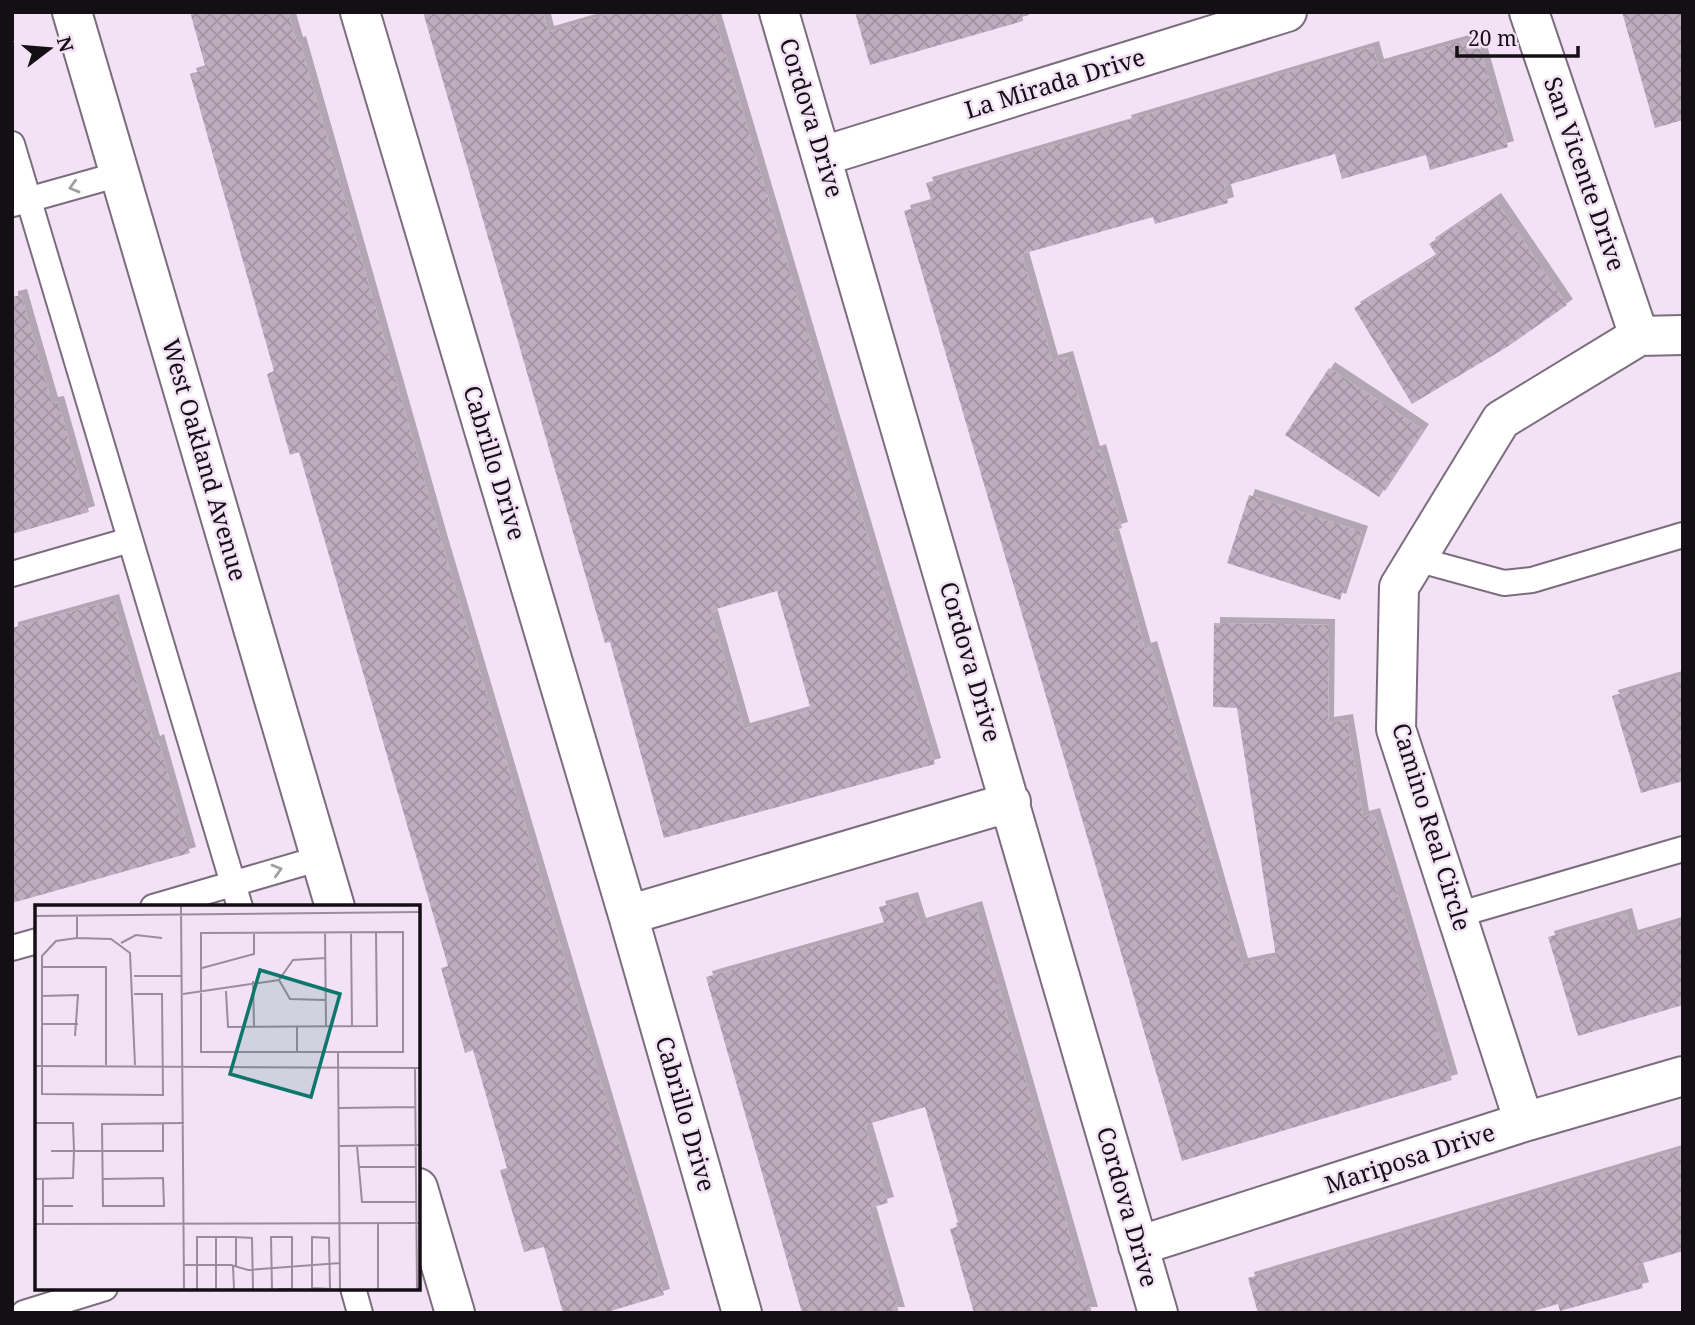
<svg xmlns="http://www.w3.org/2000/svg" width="1695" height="1325" font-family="'Noto Serif',serif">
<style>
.building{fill:url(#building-cross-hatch);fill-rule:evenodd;filter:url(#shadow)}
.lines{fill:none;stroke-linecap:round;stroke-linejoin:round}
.service-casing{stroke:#7b6d7e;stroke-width:28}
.minor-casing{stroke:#7b6d7e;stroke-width:42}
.tertiary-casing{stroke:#7b6d7e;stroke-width:42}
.service{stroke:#fff;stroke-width:24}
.minor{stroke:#fff;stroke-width:38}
.tertiary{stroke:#fff;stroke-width:38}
.oneway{stroke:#a19fa1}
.labels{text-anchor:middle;stroke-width:5;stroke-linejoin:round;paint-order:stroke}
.street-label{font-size:24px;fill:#140e15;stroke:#f3e2f5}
.inset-road{fill:none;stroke:#9a8d9b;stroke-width:2}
.view{fill:#0f766e;fill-opacity:0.15;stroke:#0f766e;stroke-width:3.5}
.inset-edge{fill:none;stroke:#140e15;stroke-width:3.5}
</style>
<defs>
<pattern id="building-cross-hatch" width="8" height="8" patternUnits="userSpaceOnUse" patternTransform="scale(1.75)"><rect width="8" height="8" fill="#bdadbf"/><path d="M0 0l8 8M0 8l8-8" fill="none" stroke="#a294a3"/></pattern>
<filter id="shadow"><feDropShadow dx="6" dy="-6" stdDeviation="0" flood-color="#0004"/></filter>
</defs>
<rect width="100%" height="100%" fill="#f3e2f5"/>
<!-- building -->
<path class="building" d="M 190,12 L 288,12 L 297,43 L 300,42 L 441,540 L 664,1295 L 604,1313 L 563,1313 L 544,1247 L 524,1252 L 500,1170 L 507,1168 L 473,1050 L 465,1053 L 441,968 L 448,966 L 299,452 L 290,455 L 267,374 L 274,371 L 190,74 L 206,69 Z
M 423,12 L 543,12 L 548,32 L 617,12 L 713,12 L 935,764 L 664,838 L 610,642 L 605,643 ZM 777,591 L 811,710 L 744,729 L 711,613 L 717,611 L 716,609 Z
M 855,12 L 1022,12 L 1023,21 L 870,65 Z
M 1622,12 L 1683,12 L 1683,120 L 1655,128 Z
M 1477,37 L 1508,147 L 1430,170 L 1426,155 L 1342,179 L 1335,154 L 1224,186 L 1228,203 L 1155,224 L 1153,217 L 1022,254 L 1052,361 L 1067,357 L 1094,452 L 1100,450 L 1122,528 L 1112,531 L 1145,649 L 1151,647 L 1242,964 L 1276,957 L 1237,708 L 1213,707 L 1214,623 L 1329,625 L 1328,723 L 1347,720 L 1363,817 L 1374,814 L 1452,1080 L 1182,1161 L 904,211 L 932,203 L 926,183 L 1126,124 L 1125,121 L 1373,47 L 1378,65 Z
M 1495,199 L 1567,305 L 1507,347 L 1412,404 L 1354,308 L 1437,256 L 1429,244 Z
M 21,295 L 52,403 L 58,402 L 89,512 L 12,534 L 12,297 Z
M 1329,368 L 1423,430 L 1379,497 L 1285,435 Z
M 1249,495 L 1362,532 L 1340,600 L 1227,563 Z
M 113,600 L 154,742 L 158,740 L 190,853 L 12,903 L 12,628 Z
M 1683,675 L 1683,781 L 1641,793 L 1612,696 Z
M 912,898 L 920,924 L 976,907 L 1092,1313 L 974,1313 L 950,1229 L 959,1226 L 925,1107 L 865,1125 L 888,1203 L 869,1208 L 899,1313 L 802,1313 L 706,977 L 885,926 L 879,907 Z
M 1626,914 L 1632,936 L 1683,921 L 1683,1005 L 1578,1036 L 1548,937 Z
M 1683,1149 L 1683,1251 L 1636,1265 L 1643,1288 L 1560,1311 L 1558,1304 L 1527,1313 L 1258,1313 L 1248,1278 Z"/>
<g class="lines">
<defs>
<path id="service" d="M 12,144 L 240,907
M 13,204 L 120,174
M 1416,559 L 1504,583 L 1532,580 L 1683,535
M 12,574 L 130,540
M 153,907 L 321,858
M 1457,915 L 1683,849
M 12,948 L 37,941
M 353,1288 L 360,1313
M 24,1313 L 105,1288"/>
<path id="minor" d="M 360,12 L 628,915 L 742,1313
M 779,12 L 1158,1313
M 1529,12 L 1639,336
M 823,156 L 1287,12
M 628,915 L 1011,802
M 1524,1122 L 1396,729 L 1399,587 L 1501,420 L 1639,336 L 1683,335
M 1138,1246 L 1524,1122 L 1683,1076"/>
<path id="tertiary" d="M 72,12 L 335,907
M 418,1188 L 455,1313"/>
</defs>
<!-- service casing -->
<use href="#service" class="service-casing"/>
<!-- minor casing -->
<use href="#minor" class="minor-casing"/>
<!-- tertiary casing -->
<use href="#tertiary" class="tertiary-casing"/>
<!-- service -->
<use href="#service" class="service"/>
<!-- minor -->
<use href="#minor" class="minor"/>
<!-- tertiary -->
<use href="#tertiary" class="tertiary"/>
</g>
<!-- one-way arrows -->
<defs><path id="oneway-chevron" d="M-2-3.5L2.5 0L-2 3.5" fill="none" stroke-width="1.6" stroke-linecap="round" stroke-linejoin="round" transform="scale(1.75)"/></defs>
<g class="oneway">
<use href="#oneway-chevron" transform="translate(74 187) rotate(164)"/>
<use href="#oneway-chevron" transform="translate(277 870) rotate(-16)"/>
</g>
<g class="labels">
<!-- street labels -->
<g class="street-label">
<text transform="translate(1055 84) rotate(-17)" y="8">La Mirada Drive</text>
<text transform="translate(811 118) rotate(73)" y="8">Cordova Drive</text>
<text transform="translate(1584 174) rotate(71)" y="8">San Vicente Drive</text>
<text transform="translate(204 460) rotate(74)" y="8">West Oakland Avenue</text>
<text transform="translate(494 463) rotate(73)" y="8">Cabrillo Drive</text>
<text transform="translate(970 662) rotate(74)" y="8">Cordova Drive</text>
<text transform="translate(1431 827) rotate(73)" y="8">Camino Real Circle</text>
<text transform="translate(685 1114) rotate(74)" y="8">Cabrillo Drive</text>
<text transform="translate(1410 1159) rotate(-18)" y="8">Mariposa Drive</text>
<text transform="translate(1127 1207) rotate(74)" y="8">Cordova Drive</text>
</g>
</g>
<!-- overview -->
<g transform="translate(35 905)">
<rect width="385" height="385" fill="#f3e2f5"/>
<path class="inset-road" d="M 146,1 L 149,384M 42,10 L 42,33M 0,11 L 385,7M 290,27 L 291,121M 316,27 L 317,121M 368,27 L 368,147 L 166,147 L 166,28 ZM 86,38 L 101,30 L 127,33M 290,53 L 258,55 L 244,75 L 255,94 L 290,95M 6,62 L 71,62 L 71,160M 167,63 L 219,49 L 219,28M 99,71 L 147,71M 218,76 L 219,121M 191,86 L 193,122 L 342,121 L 341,27M 99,89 L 127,89 L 128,190 L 7,189 L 7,51 L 21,36 L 42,33 L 76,34 L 95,48 L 100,160M 148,89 L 244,75M 6,91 L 43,90 L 40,131M 6,119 L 43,119M 262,121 L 262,147M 303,147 L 305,384M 0,161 L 385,163M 380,163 L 382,384M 303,203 L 381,202M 0,218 L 38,218 L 39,246 L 38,273 L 0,274M 304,241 L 385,240M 322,241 L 327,297 L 382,297M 16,246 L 128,246 L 128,219M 324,262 L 381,262M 68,274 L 128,273 L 129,301 L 68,301 L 67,219 L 149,218M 8,301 L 38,301M 343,318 L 343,384M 0,319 L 385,318M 8,319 L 8,273M 181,332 L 181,384M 277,332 L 294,333 L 295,384 L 277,383 ZM 149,360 L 196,360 L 213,365 L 305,358M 198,361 L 199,384M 201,361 L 201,332 L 217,333 L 218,384M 162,384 L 162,332 L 201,332M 237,384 L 236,332 L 257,332 L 257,384 L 243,384"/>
<path class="view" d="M 225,65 L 305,89 L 276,192 L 195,169 Z"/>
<rect width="385" height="385" class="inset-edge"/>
</g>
<!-- border -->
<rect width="1695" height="1325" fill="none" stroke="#140e15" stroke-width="28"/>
<!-- north arrow -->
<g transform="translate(49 49) rotate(74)" stroke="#f3e2f5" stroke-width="5" paint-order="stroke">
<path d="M0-5L12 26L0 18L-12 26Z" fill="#140e15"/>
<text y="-10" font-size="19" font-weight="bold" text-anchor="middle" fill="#140e15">N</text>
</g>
<!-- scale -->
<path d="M1457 46v10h121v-10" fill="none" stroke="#140e15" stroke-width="3.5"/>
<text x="1468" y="46" font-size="21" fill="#140e15" stroke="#f3e2f5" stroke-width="5" paint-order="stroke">20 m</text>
</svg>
